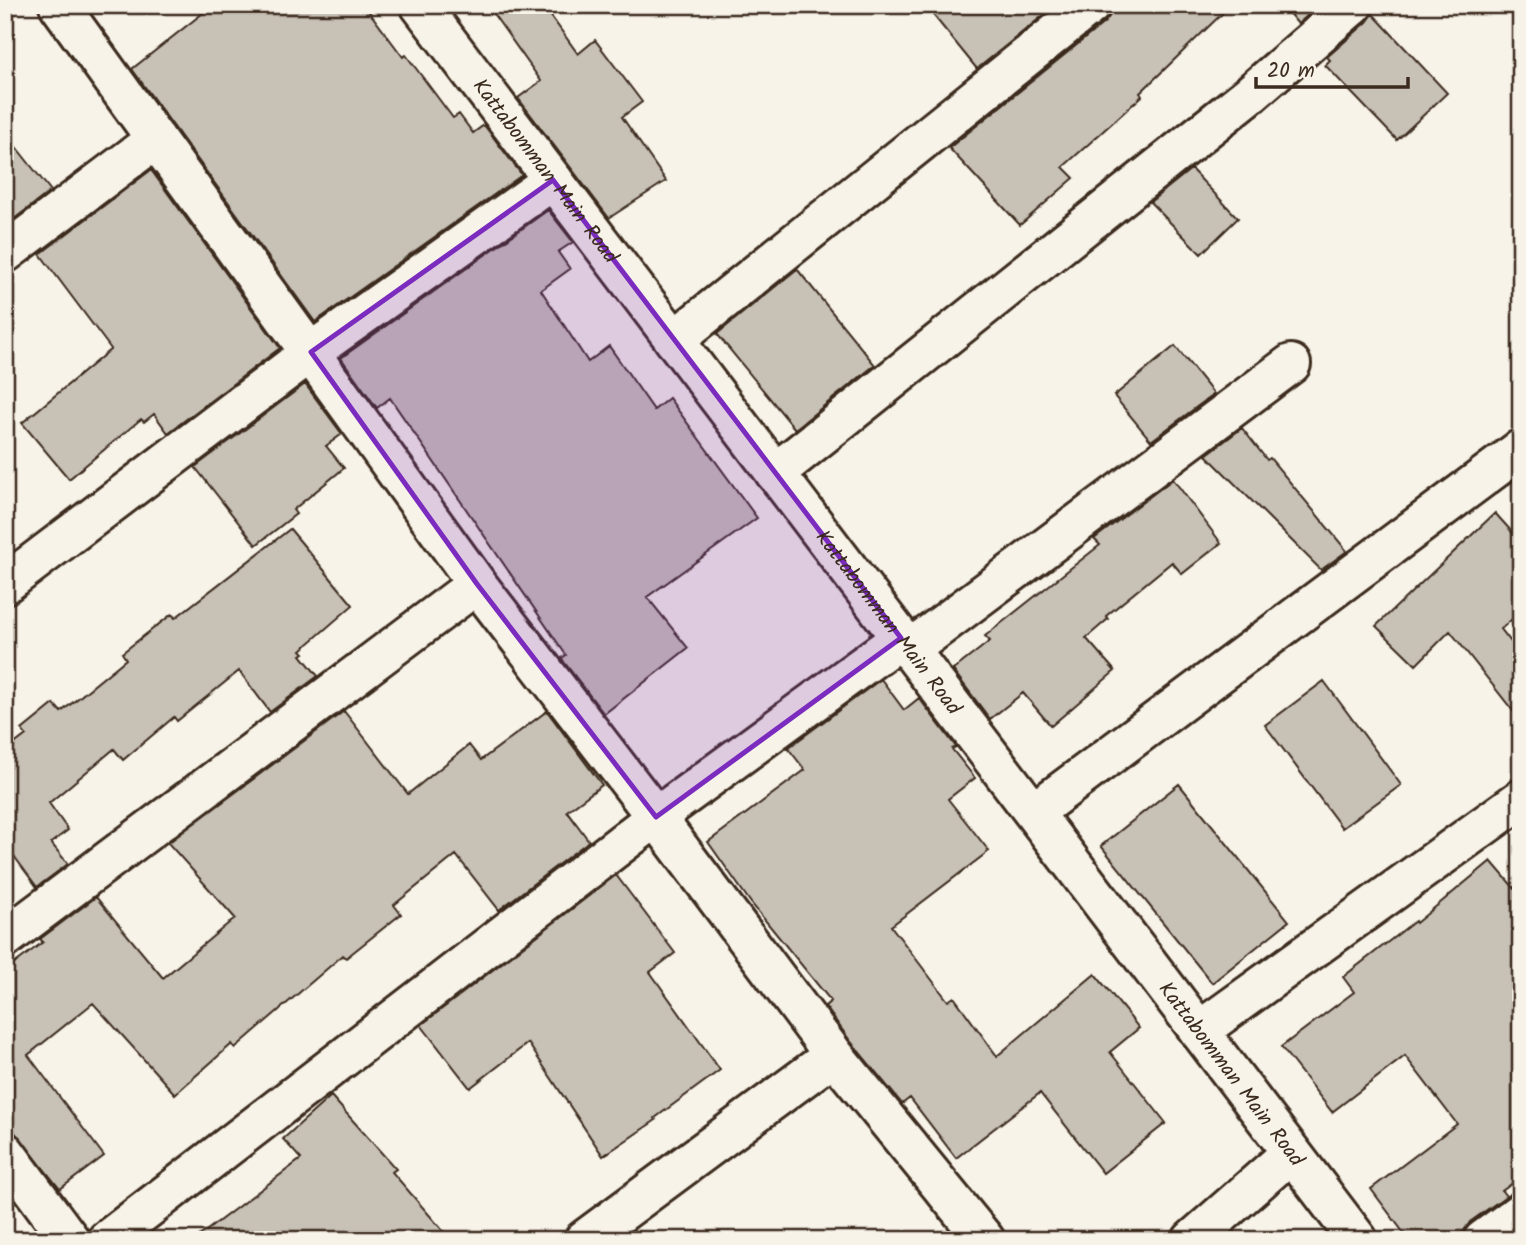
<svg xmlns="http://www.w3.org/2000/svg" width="1526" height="1245" font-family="Kalam,sans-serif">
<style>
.building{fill:#c8c1b6;stroke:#3b2a1e;stroke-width:2}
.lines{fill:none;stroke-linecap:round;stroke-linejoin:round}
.street-casing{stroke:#3b2a1e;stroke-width:44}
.secondary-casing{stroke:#3b2a1e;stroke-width:44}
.street{stroke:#f7f3e8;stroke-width:38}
.secondary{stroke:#f7f3e8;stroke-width:38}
.marked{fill:#7b2cbf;fill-opacity:0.2;stroke:#7b2cbf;stroke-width:5;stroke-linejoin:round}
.labels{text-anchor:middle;stroke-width:5;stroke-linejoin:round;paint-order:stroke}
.street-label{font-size:21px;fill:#3b2a1e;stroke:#f7f3e8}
</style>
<rect width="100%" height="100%" fill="#f7f3e8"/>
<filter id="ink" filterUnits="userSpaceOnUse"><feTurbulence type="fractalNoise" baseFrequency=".0143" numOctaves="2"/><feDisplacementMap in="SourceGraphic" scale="14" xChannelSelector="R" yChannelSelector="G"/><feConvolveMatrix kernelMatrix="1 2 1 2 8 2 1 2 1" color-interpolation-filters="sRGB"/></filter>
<g filter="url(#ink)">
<!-- building -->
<path class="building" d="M 213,5 L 364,5 L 403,57 L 406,55 L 453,118 L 459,114 L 473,133 L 484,125 L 522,175 L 315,322 L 132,69 Z
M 487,5 L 543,5 L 578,54 L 595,40 L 642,102 L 622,117 L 666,181 L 609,218 L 518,98 L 541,81 Z
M 925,5 L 1056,5 L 977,69 Z
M 1112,5 L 1231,5 L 1140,93 L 1142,96 L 1063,167 L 1074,178 L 1020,225 L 949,148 L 1105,22 L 1111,14 Z
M 1282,5 L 1319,5 L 1298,24 Z
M 1373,14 L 1447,93 L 1397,140 L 1325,65 L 1330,60 L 1327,57 L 1367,22 Z
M 5,133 L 51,191 L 14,219 L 5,208 Z
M 1191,169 L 1238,218 L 1201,254 L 1150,202 Z
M 151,170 L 280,348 L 168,433 L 154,414 L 144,422 L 141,419 L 69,479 L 22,423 L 111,349 L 40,254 Z
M 548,210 L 573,242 L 558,252 L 570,269 L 541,290 L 588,362 L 609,346 L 654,410 L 669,398 L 757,518 L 647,597 L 688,648 L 604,714 L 564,662 L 562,658 L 566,655 L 390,398 L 377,408 L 341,358 Z
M 797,269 L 875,365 L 795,429 L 717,334 Z
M 1175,346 L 1214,394 L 1151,441 L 1114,396 Z
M 305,384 L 342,434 L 326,446 L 344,468 L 293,510 L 296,514 L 256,545 L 195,467 Z
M 1242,428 L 1267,460 L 1270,458 L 1347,551 L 1321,570 L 1206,455 Z
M 1173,479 L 1221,543 L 1182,574 L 1172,562 L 1106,616 L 1108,619 L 1086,638 L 1115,671 L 1051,726 L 1023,693 L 990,719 L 953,670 L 990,641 L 985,636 L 1100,545 L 1094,539 Z
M 1495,513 L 1521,542 L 1521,611 L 1501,629 L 1521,655 L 1521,721 L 1450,631 L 1416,665 L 1376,626 Z
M 290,529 L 353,605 L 301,650 L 304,653 L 301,655 L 318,676 L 270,712 L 239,671 L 177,721 L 174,717 L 123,760 L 114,749 L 49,803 L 68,830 L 51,843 L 68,864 L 37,887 L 5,844 L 5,743 L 9,748 L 26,735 L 22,730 L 54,704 L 61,712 L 126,659 L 122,653 L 172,614 L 175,618 Z
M 881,679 L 904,710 L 919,698 L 956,747 L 952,749 L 975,778 L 948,799 L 989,851 L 891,926 L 948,1001 L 954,997 L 997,1056 L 1095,974 L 1139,1028 L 1110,1052 L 1166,1123 L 1103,1173 L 1040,1093 L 956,1158 L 910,1098 L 902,1104 L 851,1042 L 825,1006 L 831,1001 L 751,903 L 708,842 L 805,770 L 788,748 Z
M 1324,681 L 1401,785 L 1342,828 L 1265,725 Z
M 344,711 L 408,794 L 469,745 L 481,760 L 547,711 L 602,785 L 567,811 L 589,841 L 499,910 L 456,855 L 394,905 L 401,914 L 346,958 L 343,955 L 235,1048 L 232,1044 L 175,1094 L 93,1003 L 28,1055 L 104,1156 L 60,1189 L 5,1120 L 5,971 L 43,942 L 40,939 L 96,897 L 163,978 L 235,918 L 168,843 Z
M 1179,784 L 1289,921 L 1212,983 L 1101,846 Z
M 1491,861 L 1521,896 L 1521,1177 L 1502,1191 L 1506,1196 L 1470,1222 L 1462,1234 L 1455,1240 L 1409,1240 L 1371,1189 L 1457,1124 L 1405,1056 L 1332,1112 L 1281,1047 L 1354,992 L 1343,977 L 1415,921 L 1416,923 Z
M 616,875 L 675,953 L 650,972 L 720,1070 L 655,1118 L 656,1120 L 603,1156 L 528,1043 L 470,1088 L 421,1025 Z
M 331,1096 L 396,1169 L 392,1172 L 451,1240 L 194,1240 L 301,1159 L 283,1139 Z"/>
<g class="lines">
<defs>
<path id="street" d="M 59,5 L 477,584 L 656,817 L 834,1055 L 985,1240
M 5,253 L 156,139
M 674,340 L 1091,5
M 775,473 L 1249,95 L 1353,5
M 5,584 L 311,352 L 553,180
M 910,649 L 1291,364
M 1034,812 L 1521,449
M 5,938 L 477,584
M 1199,1031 L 1521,799
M 5,1152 L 70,1240
M 107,1240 L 656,817 L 901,638
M 584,1240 L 834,1055
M 1192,1240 L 1291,1153
M 1483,1240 L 1521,1212"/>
<g id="secondary">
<path id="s1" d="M 420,5 L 1358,1240"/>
</g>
</defs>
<!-- street casing -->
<use href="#street" class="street-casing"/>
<!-- secondary casing -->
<use href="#secondary" class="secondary-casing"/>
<!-- street -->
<use href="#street" class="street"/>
<!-- secondary -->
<use href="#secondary" class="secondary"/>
</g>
</g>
<!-- marked area -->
<path class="marked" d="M 553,180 L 901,638 L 656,817 L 477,584 L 311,352 Z"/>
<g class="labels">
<!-- street labels -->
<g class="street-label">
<text dy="7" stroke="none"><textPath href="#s1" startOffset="208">Kattabomman Main Road</textPath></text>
<text dy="7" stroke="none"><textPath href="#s1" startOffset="775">Kattabomman Main Road</textPath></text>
<text dy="7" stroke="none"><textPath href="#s1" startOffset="1342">Kattabomman Main Road</textPath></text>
</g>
</g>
<!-- margin -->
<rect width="1526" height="1245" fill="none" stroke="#f7f3e8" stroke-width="28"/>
<rect x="14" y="14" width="1498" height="1217" fill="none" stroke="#3b2a1e" stroke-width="2.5" filter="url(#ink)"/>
<!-- scale -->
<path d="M1256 77v10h152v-10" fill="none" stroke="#3b2a1e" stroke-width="3.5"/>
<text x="1267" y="77" font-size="21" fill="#3b2a1e" stroke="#f7f3e8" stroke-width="5" paint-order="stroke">20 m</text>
</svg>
